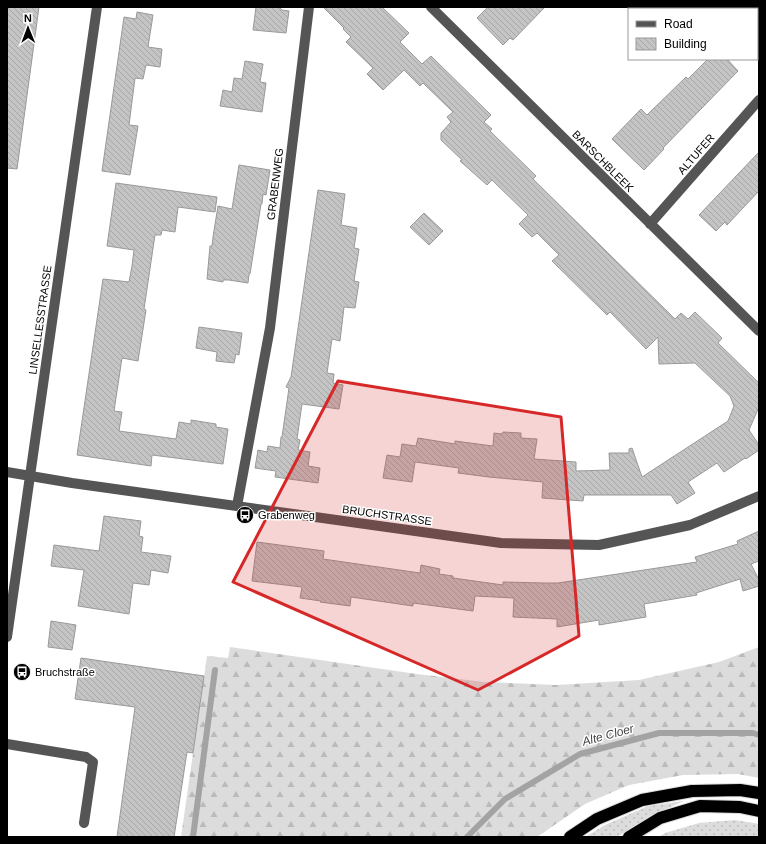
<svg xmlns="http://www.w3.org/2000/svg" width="766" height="844" font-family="Helvetica,sans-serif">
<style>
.grass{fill:url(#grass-dots)}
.forest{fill:url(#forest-firs)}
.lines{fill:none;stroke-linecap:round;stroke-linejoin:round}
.stream{stroke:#a3a3a3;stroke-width:6}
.building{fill:url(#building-back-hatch);stroke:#999}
.highway-casing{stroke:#dbdbdb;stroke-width:14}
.minor{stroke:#555;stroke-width:10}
.highway{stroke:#000;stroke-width:12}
.marked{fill:#d62828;fill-opacity:0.2;stroke:#d62828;stroke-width:3;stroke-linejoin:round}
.labels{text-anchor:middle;stroke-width:3;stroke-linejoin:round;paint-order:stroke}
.street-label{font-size:11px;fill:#000;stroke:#fff}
.poi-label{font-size:11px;fill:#000;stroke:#fff;text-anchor:start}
.water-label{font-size:12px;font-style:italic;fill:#444;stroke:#fff}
</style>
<defs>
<pattern id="grass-dots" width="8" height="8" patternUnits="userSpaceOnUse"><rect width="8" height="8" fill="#dcdcdc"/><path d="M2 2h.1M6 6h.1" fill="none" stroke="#bbb" stroke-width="1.8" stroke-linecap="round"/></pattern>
<pattern id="forest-firs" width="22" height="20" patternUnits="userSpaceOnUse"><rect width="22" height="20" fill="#dcdcdc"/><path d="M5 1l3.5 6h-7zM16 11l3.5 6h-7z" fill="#bbb"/></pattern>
<pattern id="building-back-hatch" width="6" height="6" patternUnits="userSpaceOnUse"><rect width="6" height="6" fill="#c4c4c4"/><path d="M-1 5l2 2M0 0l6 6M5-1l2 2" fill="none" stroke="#a7a7a7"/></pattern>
</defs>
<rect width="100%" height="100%" fill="#fff"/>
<!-- grass -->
<path class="grass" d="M 684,801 L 650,816 L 617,837 L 585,837 L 605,825 L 648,806 Z
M 735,820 L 759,824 L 759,837 L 659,837 L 665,833 L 699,823 Z"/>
<!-- forest -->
<path class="forest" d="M 230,647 L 417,674 L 484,682 L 557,685 L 639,680 L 719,662 L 759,647 L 759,778 L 738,774 L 683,775 L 629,785 L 585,804 L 537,837 L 181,837 L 207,656 L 228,658 Z"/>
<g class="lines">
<!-- stream -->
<path class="stream" d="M 193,837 L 215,670
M 467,837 L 505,799 L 580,754 L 659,733 L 753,733 L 759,735"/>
</g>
<!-- building -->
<path class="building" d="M 7,7 L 39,7 L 17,169 L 7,168 Z
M 256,7 L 279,7 L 282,10 L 289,11 L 286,33 L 253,30 Z
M 323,7 L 382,7 L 409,33 L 400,42 L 422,64 L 431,56 L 491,115 L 484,122 L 492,129 L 490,131 L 536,176 L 533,179 L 675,319 L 681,313 L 688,319 L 695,312 L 722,338 L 718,343 L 759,383 L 759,407 L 749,430 L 759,445 L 759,450 L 746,459 L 745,458 L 724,472 L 717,463 L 688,482 L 695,493 L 677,504 L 671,495 L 584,495 L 583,501 L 542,498 L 543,482 L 489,477 L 458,473 L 459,468 L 415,462 L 412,482 L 383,478 L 387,455 L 400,457 L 402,444 L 416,446 L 418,438 L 455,444 L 455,441 L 493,446 L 494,433 L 502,434 L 503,432 L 521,433 L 521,438 L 537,439 L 534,459 L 576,462 L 576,471 L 610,470 L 609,453 L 629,453 L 629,449 L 632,448 L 642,477 L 728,421 L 734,406 L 730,396 L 695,363 L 659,364 L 658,337 L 646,349 L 610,312 L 607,315 L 552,261 L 559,255 L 537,233 L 532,237 L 519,224 L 528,215 L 492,180 L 487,185 L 460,161 L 462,160 L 441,140 L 441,133 L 451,122 L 447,117 L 453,112 L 423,83 L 420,86 L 404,70 L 383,90 L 367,74 L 373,68 L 346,42 L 351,37 L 343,29 L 344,28 Z
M 488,7 L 545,7 L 513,40 L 510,38 L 503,45 L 477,18 Z
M 137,12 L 153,15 L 148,47 L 162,49 L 160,67 L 146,65 L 143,79 L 135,78 L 129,125 L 138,126 L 130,175 L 102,171 L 124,17 L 136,19 Z
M 708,59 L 727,59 L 738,71 L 663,148 L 664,149 L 644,170 L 612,139 L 641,109 L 647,115 L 686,77 L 688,79 Z
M 245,61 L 263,64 L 260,82 L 266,83 L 262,112 L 220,106 L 223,90 L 232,92 L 234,78 L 242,79 Z
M 759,152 L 759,191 L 727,225 L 725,222 L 716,231 L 699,215 Z
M 239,165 L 270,170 L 266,195 L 263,194 L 262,204 L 261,204 L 250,274 L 249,274 L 248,283 L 229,280 L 223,280 L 223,282 L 207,279 L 210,246 L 212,246 L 213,237 L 218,206 L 232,209 Z
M 116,183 L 217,197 L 215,212 L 178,207 L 175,232 L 162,230 L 161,235 L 155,235 L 144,309 L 146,310 L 138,361 L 122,358 L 114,411 L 122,412 L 119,431 L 176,439 L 179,422 L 191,424 L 191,420 L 216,424 L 216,427 L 228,429 L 223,464 L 152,455 L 151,466 L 77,455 L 103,279 L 129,282 L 132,266 L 134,250 L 107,246 Z
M 318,190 L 345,194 L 341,225 L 357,228 L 354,248 L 359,249 L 354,281 L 359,282 L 355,308 L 344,307 L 340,341 L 332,339 L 327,373 L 334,374 L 333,383 L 343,385 L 339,409 L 302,404 L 297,439 L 300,440 L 298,450 L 310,452 L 308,466 L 320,468 L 318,483 L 275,477 L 276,471 L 255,468 L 258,450 L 267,452 L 268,446 L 280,448 L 281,437 L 282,437 L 289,388 L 286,387 L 291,377 Z
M 424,213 L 443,231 L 429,245 L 410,227 Z
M 199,327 L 242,333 L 239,355 L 236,354 L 234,363 L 216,361 L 217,352 L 196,348 Z
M 104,516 L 141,521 L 139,536 L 143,537 L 141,552 L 171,556 L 168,573 L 151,570 L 149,585 L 133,583 L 129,614 L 78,606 L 84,570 L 51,566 L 54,545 L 99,551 Z
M 759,531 L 759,561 L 751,564 L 759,580 L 759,586 L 743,591 L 740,579 L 696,593 L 697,595 L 644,604 L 646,617 L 599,625 L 599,620 L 557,627 L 557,619 L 513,617 L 514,598 L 475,596 L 473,611 L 413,603 L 413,606 L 351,597 L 350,606 L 320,602 L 321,601 L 300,598 L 302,587 L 252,581 L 257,542 L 324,551 L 323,559 L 420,573 L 421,565 L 440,569 L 439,574 L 453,576 L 453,578 L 503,585 L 503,582 L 544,583 L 558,583 L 697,562 L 695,557 L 738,544 L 737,541 Z
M 51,621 L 76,625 L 72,650 L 48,647 Z
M 81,658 L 204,676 L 193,753 L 187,752 L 174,837 L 117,837 L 135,707 L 75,699 Z"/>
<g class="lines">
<defs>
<path id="highway" d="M 570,837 L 597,819 L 642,800 L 692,791 L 740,790 L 759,793
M 629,837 L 660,818 L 700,806 L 740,807 L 759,811"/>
</defs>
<!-- highway casing -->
<use href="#highway" class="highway-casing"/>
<!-- minor -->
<path class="minor" d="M 431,7 L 759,331
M 650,224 L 759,100
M 7,472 L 72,483 L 501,543 L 599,545 L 690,525 L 759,496
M 237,506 L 270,328 L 309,7
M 7,637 L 97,7
M 7,744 L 86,757 L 93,762 L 84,823"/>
<!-- highway -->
<use href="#highway" class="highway"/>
</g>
<!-- marked area -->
<path class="marked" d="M 338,381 L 561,417 L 579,636 L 478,690 L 233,582 Z"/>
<!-- icons -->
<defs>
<symbol id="bus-disc" viewBox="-11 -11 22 22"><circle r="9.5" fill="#000" stroke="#fff"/><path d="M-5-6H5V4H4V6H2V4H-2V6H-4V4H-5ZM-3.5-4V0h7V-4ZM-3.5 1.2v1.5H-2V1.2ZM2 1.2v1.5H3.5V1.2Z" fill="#fff"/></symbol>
</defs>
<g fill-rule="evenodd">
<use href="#bus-disc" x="235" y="505" width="20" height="20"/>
<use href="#bus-disc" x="12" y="662" width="20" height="20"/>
</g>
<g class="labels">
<!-- street labels -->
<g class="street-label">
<text transform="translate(696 154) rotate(-49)" y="4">ALTUFER</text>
<text transform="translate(603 161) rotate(45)" y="4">BARSCHBLEEK</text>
<text transform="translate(275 184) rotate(-83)" y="4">GRABENWEG</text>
<text transform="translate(40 320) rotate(-82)" y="4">LINSELLESSTRASSE</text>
<text transform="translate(387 515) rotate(8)" y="4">BRUCHSTRASSE</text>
</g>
<!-- poi labels -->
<g class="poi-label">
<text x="258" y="519">Grabenweg</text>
<text x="35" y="676">Bruchstraße</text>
</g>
<!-- water labels -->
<g class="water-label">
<text transform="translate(608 735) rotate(-15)" y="4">Alte Cloer</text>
</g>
</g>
<!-- border -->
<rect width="766" height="844" fill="none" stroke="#000000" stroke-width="16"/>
<!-- legend -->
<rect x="628" y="8" width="130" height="52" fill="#ffffff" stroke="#999999"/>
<rect x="636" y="21" width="20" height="6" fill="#555555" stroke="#999999"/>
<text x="664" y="28" font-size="12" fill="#000000">Road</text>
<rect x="636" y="38" width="20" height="12" fill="url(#building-back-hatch)" stroke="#999999"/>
<text x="664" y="48" font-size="12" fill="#000000">Building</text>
<!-- north arrow -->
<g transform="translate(28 28) rotate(359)" stroke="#ffffff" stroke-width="3" paint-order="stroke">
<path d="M0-3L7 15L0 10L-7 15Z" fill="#000000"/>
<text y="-6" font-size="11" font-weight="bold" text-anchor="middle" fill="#000000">N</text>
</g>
</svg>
